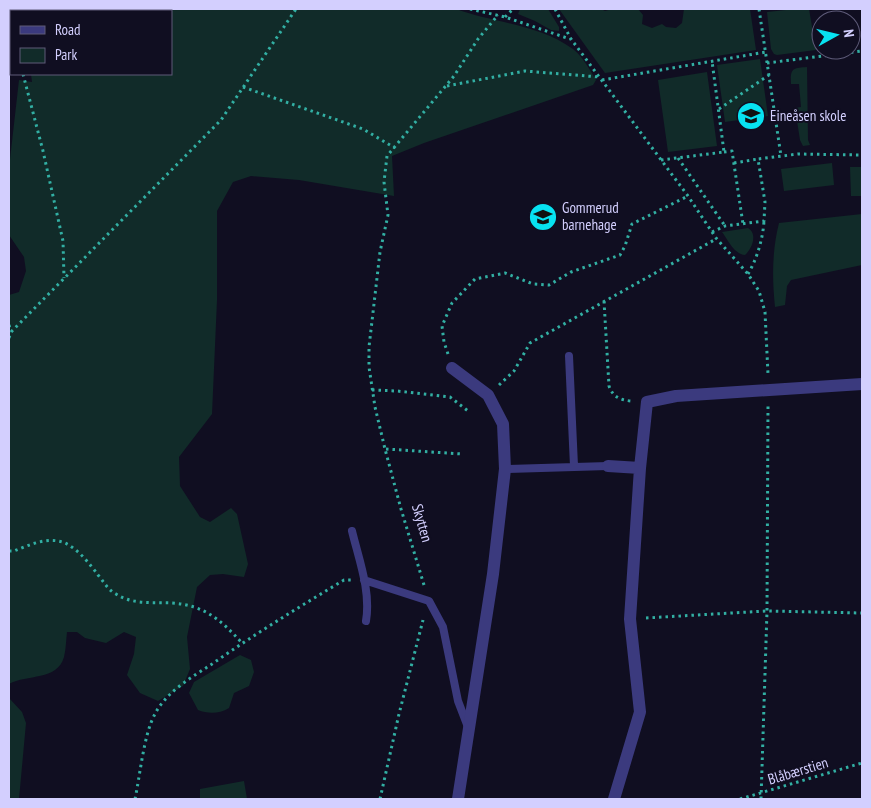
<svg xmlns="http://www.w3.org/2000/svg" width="871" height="808" font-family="'PT Sans Narrow',sans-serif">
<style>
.green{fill:#112b29}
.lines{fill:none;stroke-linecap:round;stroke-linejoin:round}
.path{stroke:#32afa3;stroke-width:3;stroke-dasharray:2.5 4;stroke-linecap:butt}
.service{stroke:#3b3a7e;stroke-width:8}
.minor{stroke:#3b3a7e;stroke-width:12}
.labels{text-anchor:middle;stroke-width:4;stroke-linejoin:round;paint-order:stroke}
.poi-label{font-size:15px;fill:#d3cffe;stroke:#100e21;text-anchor:start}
.street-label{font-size:15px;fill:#d3cffe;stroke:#100e21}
</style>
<rect width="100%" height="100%" fill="#100e21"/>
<!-- green -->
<path class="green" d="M 103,9 L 456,9 C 494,23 539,24 573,49 C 583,57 590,70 596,80 L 593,85 L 424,143 L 392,156 L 394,196 L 299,180 L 251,176 L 233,182 L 217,211 L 217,300 L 212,414 L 179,457 L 180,486 L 200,517 L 210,522 L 231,508 L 237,514 L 248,564 L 244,577 L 223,574 L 210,575 L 197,587 L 187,637 L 190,669 L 183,686 L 158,701 L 140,693 L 127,675 L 134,654 L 136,637 L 124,632 L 106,643 L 85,638 L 77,632 L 67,632 C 66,640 66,649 64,657 C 57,681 27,674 9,684 L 9,295 L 19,292 L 26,271 L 24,257 L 9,235 L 9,168 L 19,80 L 32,82 L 31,74 L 171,74 L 171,11 L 99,11 Z
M 520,9 L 548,9 L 559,27 L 559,31 L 551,30 L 535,21 L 518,14 Z
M 559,9 L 601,9 L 605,11 L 612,9 L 638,9 L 643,15 L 642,24 L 652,28 L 662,24 L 666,27 L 676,28 L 682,23 L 684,9 L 750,9 L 756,50 L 605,73 Z
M 795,9 L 809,9 L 816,50 L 777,55 L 774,54 L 771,49 L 767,12 Z
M 760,59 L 768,116 L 725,122 L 717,65 Z
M 807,67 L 808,140 L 810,145 L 803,146 L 800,140 L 795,108 L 801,107 L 799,84 L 791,84 C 790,68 793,68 807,67 Z
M 707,72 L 717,146 L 668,152 L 658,80 Z
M 832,163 L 834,185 L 784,191 L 781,169 Z
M 850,167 L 862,167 L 862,196 L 851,196 Z
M 862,214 L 862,265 L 791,280 L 787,286 L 785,305 L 775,307 C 772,278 772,251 779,223 Z
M 748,228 C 758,234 752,249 745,255 C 734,254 728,240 722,232 Z
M 240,655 L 251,660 L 254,672 L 249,686 L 234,693 L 229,708 C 219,714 208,714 198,710 L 189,693 L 194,682 Z
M 9,698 L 22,712 L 26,723 L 19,799 L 9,799 Z
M 244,781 L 247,799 L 200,799 L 200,789 Z"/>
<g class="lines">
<!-- path -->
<path class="path" d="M 470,9 L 505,17 L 570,39
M 555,9 L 571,39 L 688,196 L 716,238 L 748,274 L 759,291 L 765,312 L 768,374
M 759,9 L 781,156
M 127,11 L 139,9
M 505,17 L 513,9
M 9,47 L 11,45
M 9,56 L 11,57
M 767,63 L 862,51
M 23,74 L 43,151 L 63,241 L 64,278
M 602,80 L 766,52
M 447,86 L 525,71 L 599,77
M 243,87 L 363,129 L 395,148
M 719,109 L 769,75
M 724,152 L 732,151 L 743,224
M 678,158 L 725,226
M 661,160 L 724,152 L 712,61
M 734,163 L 758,159
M 712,232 L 725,226 L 764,221 L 765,202 L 758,159 L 798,154 L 862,155
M 748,274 C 757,259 763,238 764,221
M 604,301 L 609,386 C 613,397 620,400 631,401
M 9,325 L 11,332
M 9,338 L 11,332 L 221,120 L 296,9
M 448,354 L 444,342 L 442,326 L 452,303 L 475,279 L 505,273 L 533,284 L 549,285 L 571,272 L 620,255 L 625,246 L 632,224 L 688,196
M 499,385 L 514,371 L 530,343 L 716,239
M 372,390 L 397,391 L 450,397 L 468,411
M 386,449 L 462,454
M 9,551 L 14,551 C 29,545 48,536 65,543 C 78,549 90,564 98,575 C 104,582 108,590 116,594 C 133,605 153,602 172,603 C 204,605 221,620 242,643
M 424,585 L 401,509 L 385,449 L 375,407 L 369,367 L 369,347 L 380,252 L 388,215 L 384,182 L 387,156 L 454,76 L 478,39 L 498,15
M 646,618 L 767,611 L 862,613
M 135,799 C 140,776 144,733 155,714 C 166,692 192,677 212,664 C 255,634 299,607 344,580 L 351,580
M 380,799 L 399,714 L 423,620
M 740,799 L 862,763
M 761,799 L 767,611 L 768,405"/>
<!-- service -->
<path class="service" d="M 569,356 L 574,466
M 505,469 L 608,466
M 352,531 C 359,560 371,591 366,621
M 364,580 L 429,601 L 443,627 L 458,701 L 468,727"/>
<!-- minor -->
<path class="minor" d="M 452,368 L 488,395 L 503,424 L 505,469 L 493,574 L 458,799
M 608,466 L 640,468
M 614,799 L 640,712 L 630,619 L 640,468 L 647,402 L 676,396 L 862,384"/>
</g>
<!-- icons -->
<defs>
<symbol id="school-disc" viewBox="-11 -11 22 22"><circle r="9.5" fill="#07e2f1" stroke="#100e21"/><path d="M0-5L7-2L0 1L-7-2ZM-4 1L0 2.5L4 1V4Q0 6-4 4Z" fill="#111"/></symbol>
</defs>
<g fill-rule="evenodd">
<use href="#school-disc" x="735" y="100" width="32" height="32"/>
<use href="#school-disc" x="527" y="201" width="32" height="32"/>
</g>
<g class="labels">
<!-- poi labels -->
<g class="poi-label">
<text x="770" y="121">Eineåsen skole</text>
<text x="562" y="213">Gommerud<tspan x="562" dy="17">barnehage</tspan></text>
</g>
<!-- street labels -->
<g class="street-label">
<text transform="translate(422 523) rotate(74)" y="5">Skytten</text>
<text transform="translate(798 771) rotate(-17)" y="5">Blåbærstien</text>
</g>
</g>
<!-- border -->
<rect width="871" height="808" fill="none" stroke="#d3cffe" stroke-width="20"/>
<!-- legend -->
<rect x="10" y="10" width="162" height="65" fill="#100e21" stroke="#5e5b79"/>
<rect x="20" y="26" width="25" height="8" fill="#3b3a7e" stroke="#5e5b79"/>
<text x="55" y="35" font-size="15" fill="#d3cffe">Road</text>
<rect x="20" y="48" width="25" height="15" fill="#112b29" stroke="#5e5b79"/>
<text x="55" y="60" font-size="15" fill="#d3cffe">Park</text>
<!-- north arrow -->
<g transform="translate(836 35) rotate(82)"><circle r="24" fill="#100e21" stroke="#5e5b79"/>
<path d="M0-4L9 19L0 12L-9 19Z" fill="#07e2f1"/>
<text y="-8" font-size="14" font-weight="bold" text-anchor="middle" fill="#d3cffe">N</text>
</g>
</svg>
